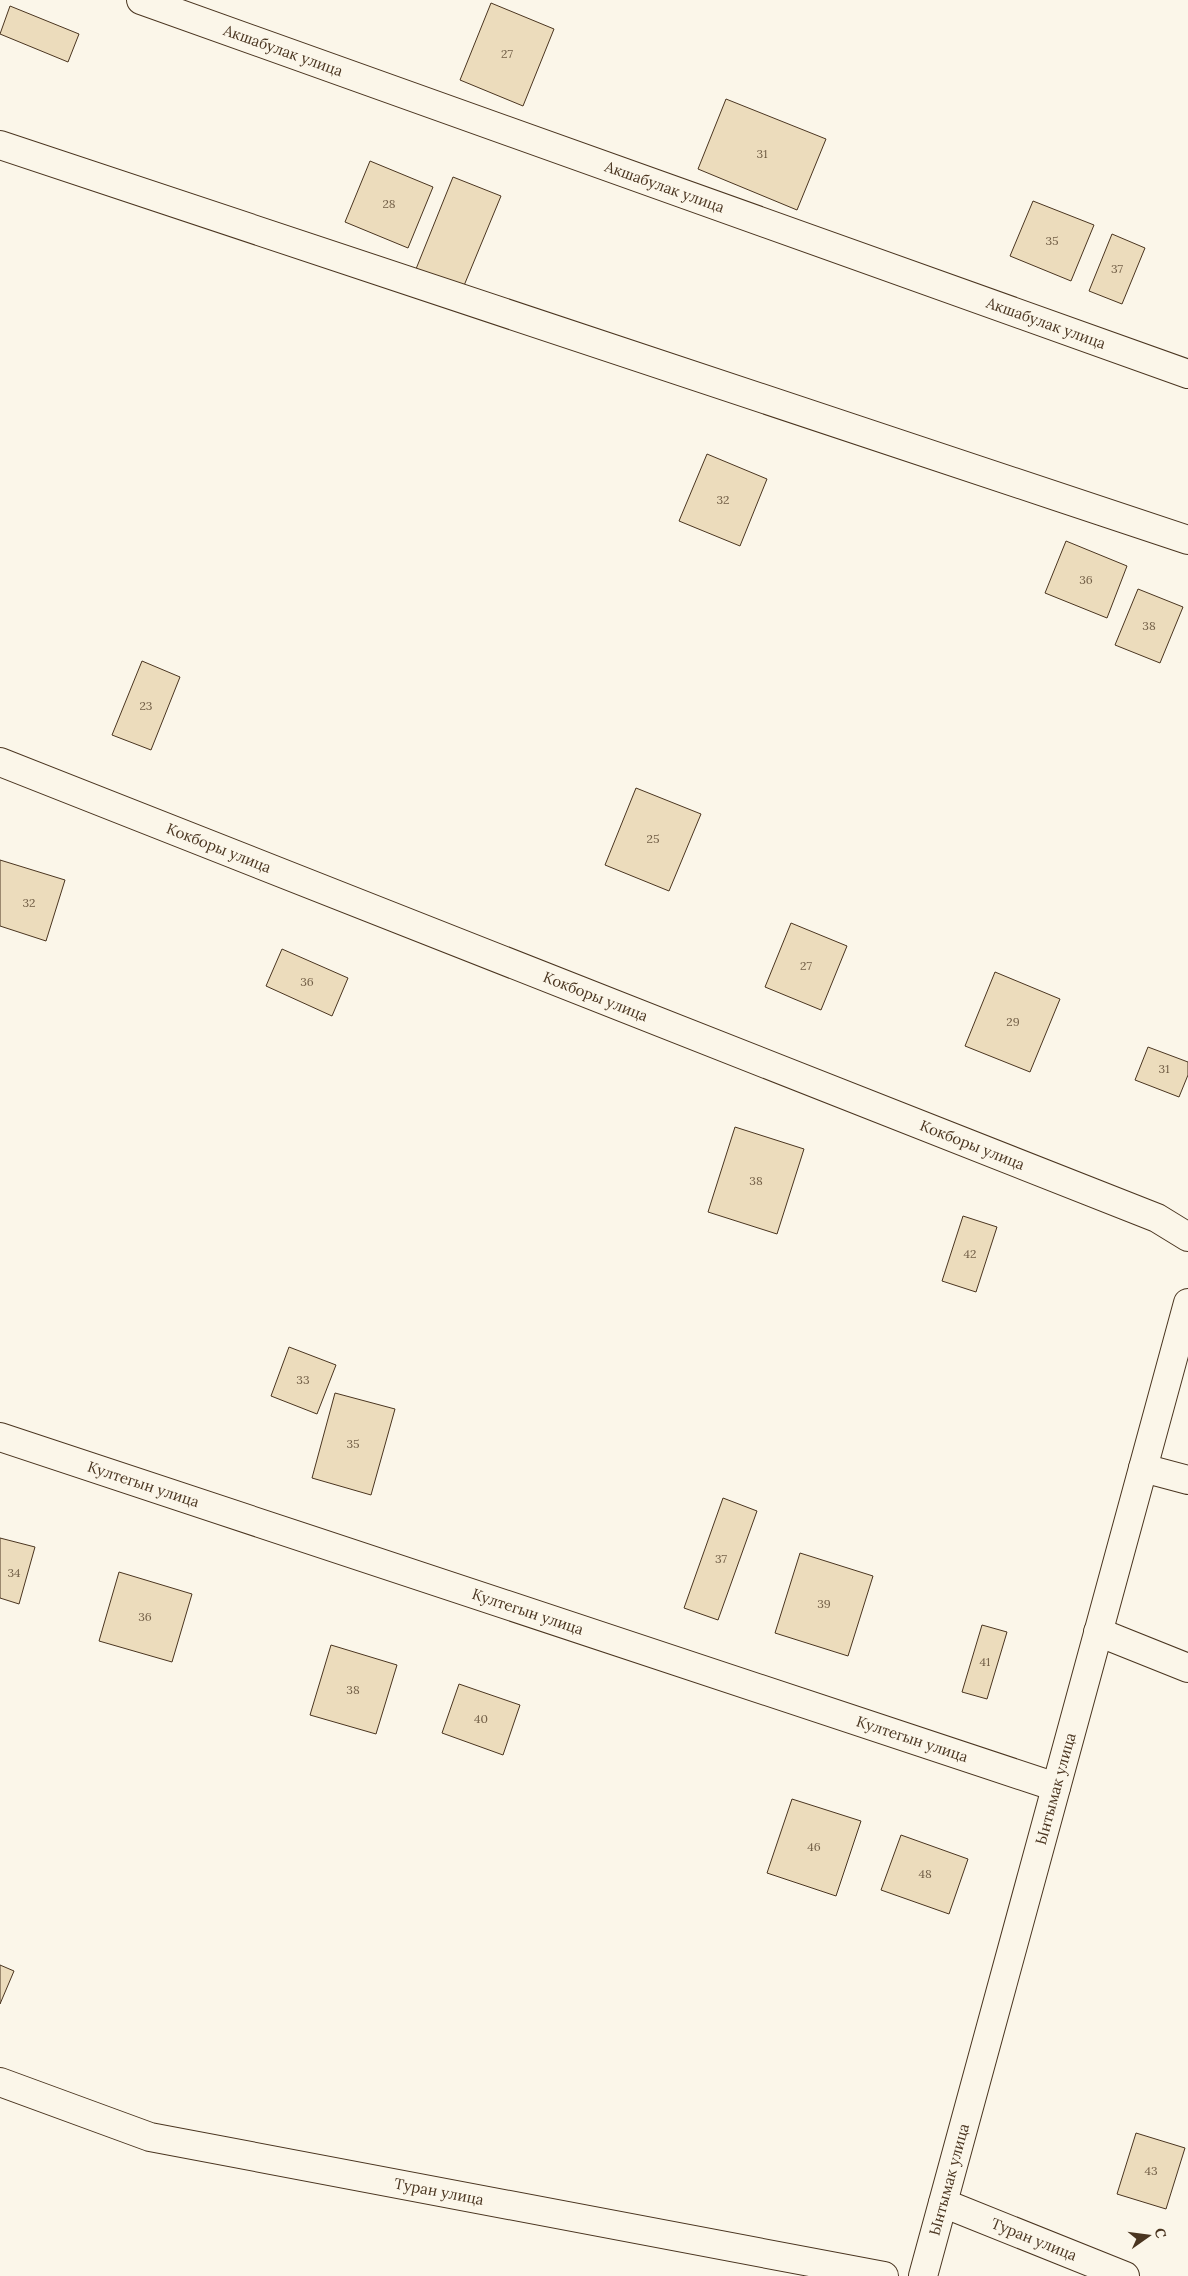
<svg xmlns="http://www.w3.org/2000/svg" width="1188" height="2276" font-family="Lora,serif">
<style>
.building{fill:#ecdcbc;stroke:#4a3520}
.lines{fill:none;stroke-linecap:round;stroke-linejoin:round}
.minor-casing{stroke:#4a3520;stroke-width:30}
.minor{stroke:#fbf6e9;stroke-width:28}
.labels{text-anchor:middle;stroke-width:4;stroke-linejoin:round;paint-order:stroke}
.number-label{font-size:12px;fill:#725f47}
.street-label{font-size:15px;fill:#4a3520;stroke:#fbf6e9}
</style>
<rect width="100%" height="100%" fill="#fbf6e9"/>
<!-- building -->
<path class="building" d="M 491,3 L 554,29 L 523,106 L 460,80 Z
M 10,6 L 79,34 L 68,62 L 0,34 Z
M 726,99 L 826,139 L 797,210 L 698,169 Z
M 370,161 L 433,187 L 408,248 L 345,222 Z
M 453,177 L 501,196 L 463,288 L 416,269 Z
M 1033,201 L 1094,225 L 1071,281 L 1010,256 Z
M 1112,234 L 1145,248 L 1122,304 L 1089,291 Z
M 707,454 L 767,479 L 740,546 L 679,521 Z
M 1066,541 L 1127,566 L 1107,618 L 1045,593 Z
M 1138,589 L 1183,607 L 1160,663 L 1115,645 Z
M 142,661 L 180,677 L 151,750 L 112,735 Z
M 636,788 L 701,814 L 669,891 L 605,865 Z
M 0,860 L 65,880 L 46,941 L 0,926 Z
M 791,923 L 847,946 L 821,1010 L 765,987 Z
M 282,949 L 348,978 L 332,1016 L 266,986 Z
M 995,972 L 1060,999 L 1030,1072 L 965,1046 Z
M 1148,1047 L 1188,1062 L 1188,1075 L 1179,1097 L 1135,1080 Z
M 735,1127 L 804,1149 L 777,1234 L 708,1212 Z
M 963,1216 L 997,1227 L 976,1292 L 942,1281 Z
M 289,1347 L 336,1365 L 317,1414 L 271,1396 Z
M 335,1393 L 395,1409 L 371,1495 L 312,1478 Z
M 723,1498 L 757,1511 L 718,1620 L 684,1608 Z
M 0,1538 L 35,1547 L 19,1604 L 0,1598 Z
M 800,1553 L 873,1576 L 848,1656 L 775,1633 Z
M 119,1572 L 192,1594 L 172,1662 L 99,1641 Z
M 982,1625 L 1007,1632 L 987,1699 L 962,1692 Z
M 331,1645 L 397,1665 L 376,1734 L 310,1715 Z
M 459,1684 L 520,1705 L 503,1755 L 442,1733 Z
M 792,1799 L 861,1821 L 836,1896 L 767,1873 Z
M 901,1835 L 968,1859 L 949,1914 L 881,1890 Z
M 0,1965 L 14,1971 L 0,2004 Z
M 1136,2133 L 1185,2148 L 1166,2209 L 1117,2194 Z"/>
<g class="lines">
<defs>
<g id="minor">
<path id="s1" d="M 141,0 L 1188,374"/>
<path d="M 0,145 L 1188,540"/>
<path id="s2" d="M 0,762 L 1157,1218 L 1188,1237"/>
<path id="s3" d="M 0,1437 L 1056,1787"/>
<path d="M 1143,1468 L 1188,1480"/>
<path d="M 1098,1632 L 1188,1668"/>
<path id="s4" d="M 0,2082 L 150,2137 L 884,2276"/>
<path id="s5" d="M 943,2203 L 1125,2276"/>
<path id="s6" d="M 923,2276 L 1188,1303"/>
</g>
</defs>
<!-- minor casing -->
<use href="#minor" class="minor-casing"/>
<!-- minor -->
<use href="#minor" class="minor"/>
</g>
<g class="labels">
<!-- number labels -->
<g class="number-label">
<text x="507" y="58">27</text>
<text x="762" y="158">31</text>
<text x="389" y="208">28</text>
<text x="1052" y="245">35</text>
<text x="1117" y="273">37</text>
<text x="723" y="504">32</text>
<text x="1086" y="584">36</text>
<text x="1149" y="630">38</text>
<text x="146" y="710">23</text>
<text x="653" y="843">25</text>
<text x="29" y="907">32</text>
<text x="806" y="970">27</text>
<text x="307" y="986">36</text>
<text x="1013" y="1026">29</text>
<text x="1164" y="1073">31</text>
<text x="756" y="1185">38</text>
<text x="970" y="1258">42</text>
<text x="303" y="1384">33</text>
<text x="353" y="1448">35</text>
<text x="721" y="1563">37</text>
<text x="14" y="1577">34</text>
<text x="824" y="1608">39</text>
<text x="145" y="1621">36</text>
<text x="985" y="1666">41</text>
<text x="353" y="1694">38</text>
<text x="481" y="1723">40</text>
<text x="814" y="1851">46</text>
<text x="925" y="1878">48</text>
<text x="1151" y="2175">43</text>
</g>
<!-- street labels -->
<g class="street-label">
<text dy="5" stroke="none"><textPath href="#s1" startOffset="151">Акшабулак улица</textPath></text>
<text dy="5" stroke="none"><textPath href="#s1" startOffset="556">Акшабулак улица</textPath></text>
<text dy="5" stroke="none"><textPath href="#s1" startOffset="961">Акшабулак улица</textPath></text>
<text dy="5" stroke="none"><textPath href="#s2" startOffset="235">Кокборы улица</textPath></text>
<text dy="5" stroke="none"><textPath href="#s2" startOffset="640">Кокборы улица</textPath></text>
<text dy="5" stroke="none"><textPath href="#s2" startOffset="1045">Кокборы улица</textPath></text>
<text dy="5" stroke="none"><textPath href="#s3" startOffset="151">Култегын улица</textPath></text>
<text dy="5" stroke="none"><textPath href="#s3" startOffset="556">Култегын улица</textPath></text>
<text dy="5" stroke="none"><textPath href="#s3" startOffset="961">Култегын улица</textPath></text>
<text dy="5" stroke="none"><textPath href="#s6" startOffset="505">Ынтымак улица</textPath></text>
<text dy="5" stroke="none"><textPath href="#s6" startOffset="100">Ынтымак улица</textPath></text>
<text dy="5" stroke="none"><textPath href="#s4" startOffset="454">Туран улица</textPath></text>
<text dy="5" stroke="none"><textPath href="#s5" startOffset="98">Туран улица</textPath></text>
</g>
</g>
<!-- north arrow -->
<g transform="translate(1148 2236) rotate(76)" stroke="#fbf6e9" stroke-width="4" paint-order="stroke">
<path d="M0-4L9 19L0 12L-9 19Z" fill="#4a3520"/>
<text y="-8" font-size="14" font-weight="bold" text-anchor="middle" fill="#4a3520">С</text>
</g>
</svg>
